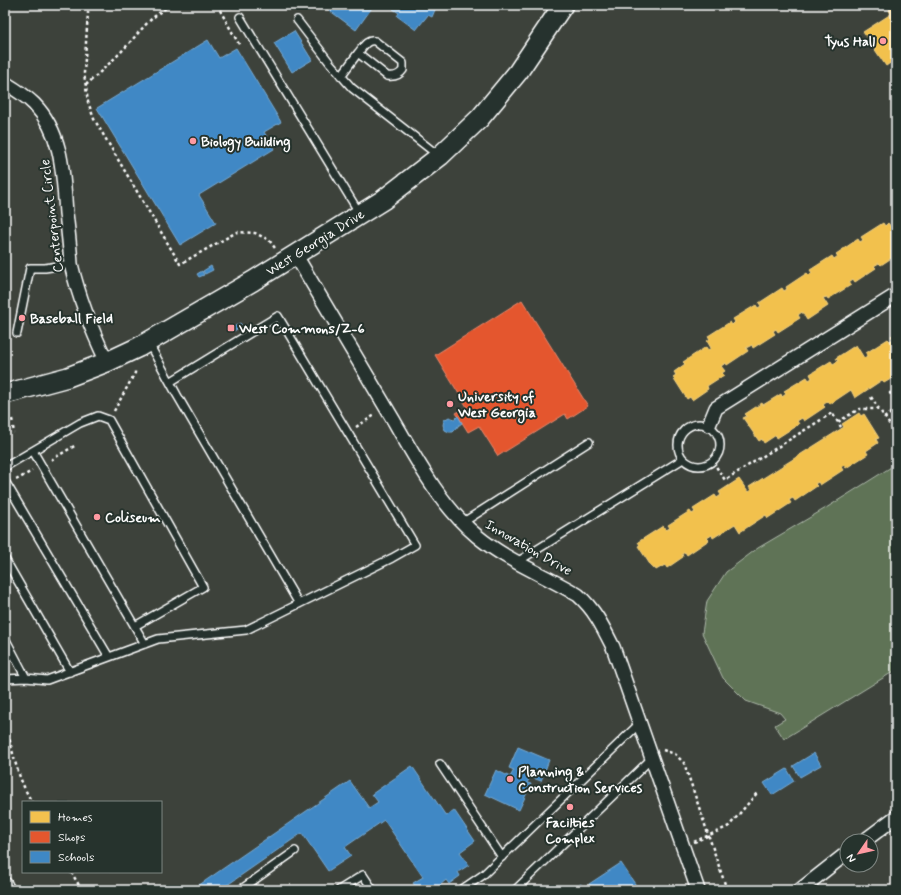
<svg xmlns="http://www.w3.org/2000/svg" width="901" height="895" font-family="Mynerve,sans-serif">
<style>
.built{fill:#3c423b;fill-rule:evenodd}
.green{fill:#5e7356;stroke:#aeb9aa}
.homes{fill:#f2c14e;stroke:#f6d483}
.shops{fill:#e4572e;stroke:#ec896d}
.schools{fill:#3f88c5;stroke:#79acd6}
.lines{fill:none;stroke-linecap:round;stroke-linejoin:round}
.lane-casing{stroke:#fff;stroke-width:10}
.street-casing{stroke:#fff;stroke-width:16}
.secondary-casing{stroke:#fff;stroke-width:22}
.path{stroke:#fff;stroke-width:2.5;stroke-dasharray:3 3;stroke-linecap:butt}
.lane{stroke:#26332d;stroke-width:7}
.street{stroke:#26332d;stroke-width:13}
.secondary{stroke:#26332d;stroke-width:19}
.poi-dot{fill:#ff9aa2;stroke:#26332d;stroke-width:1.5}
.labels{text-anchor:middle;stroke-width:4;stroke-linejoin:round;paint-order:stroke}
.poi-label{font-size:14px;font-weight:bold;fill:#fff;stroke:#26332d;text-anchor:start}
.street-label{font-size:14px;fill:#fff;stroke:#26332d}
</style>
<rect width="100%" height="100%" fill="#26332d"/>
<filter id="ink" filterUnits="userSpaceOnUse"><feTurbulence type="fractalNoise" baseFrequency=".025" numOctaves="2"/><feDisplacementMap in="SourceGraphic" scale="8" xChannelSelector="R" yChannelSelector="G"/><feConvolveMatrix kernelMatrix="1 2 1 2 8 2 1 2 1" color-interpolation-filters="sRGB"/></filter>
<g filter="url(#ink)">
<!-- built -->
<path class="built" d="M 5,5 L 896,5 L 896,890 L 5,890 ZM 23,802 L 161,802 L 161,872 L 23,872 ZM 847,841 L 871,841 L 871,865 L 847,865 Z"/>
<!-- green -->
<path class="green" d="M 896,464 L 896,670 L 784,739 L 775,725 L 785,719 L 780,713 L 746,701 L 723,678 L 702,633 L 707,601 L 726,572 L 758,548 L 826,508 Z"/>
<!-- homes -->
<path class="homes" d="M 896,5 L 896,50 L 893,52 L 896,59 L 886,66 L 863,32 L 891,14 L 889,10 Z
M 883,223 L 885,226 L 888,223 L 891,227 L 896,224 L 896,255 L 881,265 L 879,263 L 874,266 L 876,268 L 855,282 L 853,279 L 849,282 L 851,285 L 828,299 L 827,297 L 823,298 L 828,306 L 807,320 L 802,312 L 798,315 L 800,318 L 778,332 L 776,329 L 773,331 L 775,334 L 753,348 L 752,345 L 746,348 L 748,351 L 727,365 L 726,363 L 721,366 L 725,371 L 722,373 L 724,375 L 707,386 L 708,389 L 692,400 L 690,397 L 687,399 L 673,377 L 676,375 L 674,372 L 685,364 L 683,362 L 706,347 L 708,350 L 711,348 L 707,341 L 710,339 L 708,336 L 730,322 L 732,325 L 735,322 L 733,319 L 756,305 L 758,308 L 761,306 L 759,303 L 782,288 L 784,291 L 787,289 L 786,287 L 807,273 L 809,275 L 812,273 L 810,270 L 832,256 L 834,259 L 838,256 L 836,254 L 858,239 L 860,242 L 863,240 L 861,237 Z
M 896,333 L 896,376 L 884,383 L 882,380 L 855,398 L 851,390 L 830,404 L 828,401 L 823,405 L 825,407 L 804,421 L 802,418 L 797,421 L 799,424 L 777,438 L 776,435 L 764,443 L 762,439 L 759,441 L 743,418 L 747,416 L 745,414 L 762,403 L 763,405 L 781,394 L 782,397 L 786,394 L 784,391 L 807,377 L 809,380 L 812,378 L 810,374 L 831,361 L 833,364 L 838,361 L 836,358 L 856,345 L 864,358 L 867,356 L 866,353 L 888,339 L 890,341 L 893,339 L 891,336 Z
M 859,413 L 861,416 L 864,414 L 879,438 L 876,439 L 878,443 L 866,451 L 868,454 L 846,468 L 844,465 L 841,467 L 843,470 L 820,485 L 818,482 L 815,484 L 817,486 L 795,501 L 793,498 L 789,500 L 791,503 L 768,518 L 766,515 L 740,532 L 735,524 L 713,538 L 712,535 L 707,538 L 709,540 L 687,555 L 685,552 L 682,554 L 683,557 L 667,568 L 665,565 L 656,570 L 655,568 L 653,569 L 638,546 L 640,545 L 638,542 L 663,526 L 666,530 L 670,528 L 668,525 L 690,511 L 692,514 L 695,512 L 693,509 L 715,495 L 717,498 L 721,495 L 719,492 L 739,479 L 748,492 L 751,490 L 749,487 L 844,427 L 842,424 Z"/>
<!-- shops -->
<path class="shops" d="M 522,300 L 588,406 L 568,419 L 565,414 L 498,456 L 479,426 L 468,432 L 458,416 L 456,413 L 467,407 L 435,355 Z"/>
<!-- schools -->
<path class="schools" d="M 322,5 L 374,5 L 356,30 Z
M 396,5 L 437,5 L 432,17 L 428,15 L 416,30 L 397,16 L 399,13 L 393,9 Z
M 294,31 L 312,60 L 292,72 L 274,43 Z
M 208,40 L 219,58 L 236,48 L 281,122 L 264,132 L 274,149 L 199,195 L 216,223 L 180,245 L 97,108 Z
M 211,266 L 213,270 L 205,274 L 203,271 Z
M 202,271 L 204,275 L 199,277 L 197,274 Z
M 240,323 L 242,326 L 234,331 L 232,328 Z
M 458,416 L 462,423 L 458,426 L 456,429 L 453,432 L 449,432 L 445,430 L 443,425 L 444,420 L 449,417 L 455,419 Z
M 518,747 L 549,760 L 541,781 L 530,777 L 527,783 L 531,784 L 519,810 L 485,794 L 496,770 L 510,777 L 514,770 L 509,768 Z
M 814,753 L 821,765 L 800,777 L 793,766 Z
M 412,766 L 446,816 L 454,810 L 475,841 L 460,852 L 469,865 L 458,872 L 460,876 L 449,884 L 446,880 L 440,885 L 442,887 L 437,890 L 418,890 L 413,883 L 423,877 L 384,820 L 345,847 L 351,856 L 328,871 L 302,833 L 220,890 L 192,890 L 350,781 L 369,808 L 378,802 L 372,794 Z
M 787,769 L 794,781 L 772,795 L 764,783 Z
M 621,863 L 639,890 L 593,890 L 589,884 Z
M 581,884 L 586,890 L 572,890 Z
M 362,885 L 365,890 L 354,890 Z"/>
<g class="lines">
<defs>
<path id="lane" d="M 240,17 L 360,214
M 297,20 L 330,63 L 352,88 L 439,156
M 341,76 L 358,53 L 387,76 C 394,77 399,76 403,70 L 403,63 L 375,41 C 367,39 363,47 358,53
M 17,333 L 30,268 L 45,268 L 71,264
M 148,342 L 177,395 L 299,604
M678 445a21 21 0 1 1 42 0a21 21 0 1 1-42 0Z
M 33,451 L 145,644
M 5,467 L 80,423 L 98,416 L 109,420 L 203,587 L 135,626
M 5,481 L 109,657
M 462,523 L 589,442
M 5,559 L 70,672
M 517,562 L 683,459
M 5,638 L 26,678
M 5,679 L 26,678 L 47,680 L 158,639 L 246,630 L 392,558 L 415,545 L 278,316 L 170,382
M 440,764 L 502,857
M 240,890 L 295,851
M 339,890 L 363,875 L 373,890
M 461,890 L 483,875 L 640,723
M 515,890 L 652,758"/>
<path id="street" d="M 5,83 C 15,89 26,96 34,104 C 63,134 63,174 66,213 C 68,230 70,247 71,264 C 79,298 92,331 107,362
M 295,254 C 328,310 361,366 394,421 C 417,461 441,506 477,536 C 507,561 545,575 578,595 C 595,610 603,627 613,647 L 698,890
M 709,425 L 716,408 L 896,295
M 864,841 L 896,817
M 5,884 L 8,890
M 800,890 L 847,853"/>
<path id="secondary" d="M 5,394 L 68,377 L 107,362 L 139,347 L 253,281 L 383,200 L 440,156 L 480,118 L 518,72 L 563,5"/>
</defs>
<!-- lane casing -->
<use href="#lane" class="lane-casing"/>
<!-- street casing -->
<use href="#street" class="street-casing"/>
<!-- secondary casing -->
<use href="#secondary" class="secondary-casing"/>
<!-- path -->
<path class="path" d="M 89,5 L 88,12 L 84,73 L 88,102 L 94,119 L 180,264 L 237,232 L 255,233 L 269,240 L 275,248
M 217,5 L 240,46
M 86,85 C 97,75 109,64 120,53 C 137,36 150,15 172,5
M 896,389 L 890,393 L 896,403
M 871,397 L 892,428
M 114,411 L 135,373 L 135,370
M 884,418 L 896,410
M 12,419 L 13,424
M 838,422 L 859,409 L 879,409
M 13,427 L 14,433
M 356,427 L 375,415
M 51,460 L 76,445
M 713,462 L 725,480 L 832,413 L 841,427
M 16,480 L 32,471
M 5,722 C 13,751 16,776 32,802
M 663,750 L 675,754 L 684,763 L 727,890
M 694,842 L 729,826 L 757,793
M 71,872 L 82,890"/>
<!-- lane -->
<use href="#lane" class="lane"/>
<!-- street -->
<use href="#street" class="street"/>
<!-- secondary -->
<use href="#secondary" class="secondary"/>
</g>
</g>
<!-- markers -->
<g class="poi-dot">
<circle cx="883" cy="41" r="4"/>
<circle cx="193" cy="141" r="4"/>
<circle cx="22" cy="318" r="4"/>
<rect x="227" y="324" width="8" height="8" rx="2"/>
<circle cx="450" cy="404" r="4"/>
<circle cx="97" cy="517" r="4"/>
<circle cx="510" cy="779" r="4"/>
<circle cx="570" cy="807" r="4"/>
</g>
<g class="labels">
<!-- poi labels -->
<g class="poi-label">
<text x="875" y="46" text-anchor="end">Tyus Hall</text>
<text x="201" y="146">Biology Building</text>
<text x="30" y="323">Baseball Field</text>
<text x="239" y="333">West Commons/Z-6</text>
<text x="458" y="401">University of<tspan x="458" dy="16">West Georgia</tspan></text>
<text x="105" y="522">Coliseum</text>
<text x="518" y="776">Planning &amp;<tspan x="518" dy="16">Construction Services</tspan></text>
<text x="570" y="827" text-anchor="middle">Facilties<tspan x="570" dy="16">Complex</tspan></text>
</g>
<!-- street labels -->
<g class="street-label">
<text transform="translate(51 216) rotate(-97)" y="5">Centerpoint Circle</text>
<text transform="translate(315 242) rotate(-32)" y="5">West Georgia Drive</text>
<text transform="translate(529 547) rotate(30)" y="5">Innovation Drive</text>
</g>
</g>
<!-- margin -->
<rect width="901" height="895" fill="none" stroke="#26332d" stroke-width="20"/>
<rect x="10" y="10" width="881" height="875" fill="none" stroke="#fff" stroke-width="1.5" filter="url(#ink)"/>
<!-- legend -->
<rect x="22" y="801" width="140" height="72" fill="#26332d" stroke="#7d8581"/>
<rect x="30" y="811" width="20" height="12" fill="#f2c14e" stroke="#7d8581"/>
<text x="58" y="821" font-size="12" fill="#ffffff">Homes</text>
<rect x="30" y="831" width="20" height="12" fill="#e4572e" stroke="#7d8581"/>
<text x="58" y="841" font-size="12" fill="#ffffff">Shops</text>
<rect x="30" y="851" width="20" height="12" fill="#3f88c5" stroke="#7d8581"/>
<text x="58" y="861" font-size="12" fill="#ffffff">Schools</text>
<!-- north arrow -->
<g transform="translate(859 853) rotate(236)"><circle r="19" fill="#26332d" stroke="#7d8581"/>
<path d="M0-3L7 15L0 10L-7 15Z" fill="#ff9aa2"/>
<text y="-6" font-size="11" font-weight="bold" text-anchor="middle" fill="#ffffff">N</text>
</g>
</svg>
